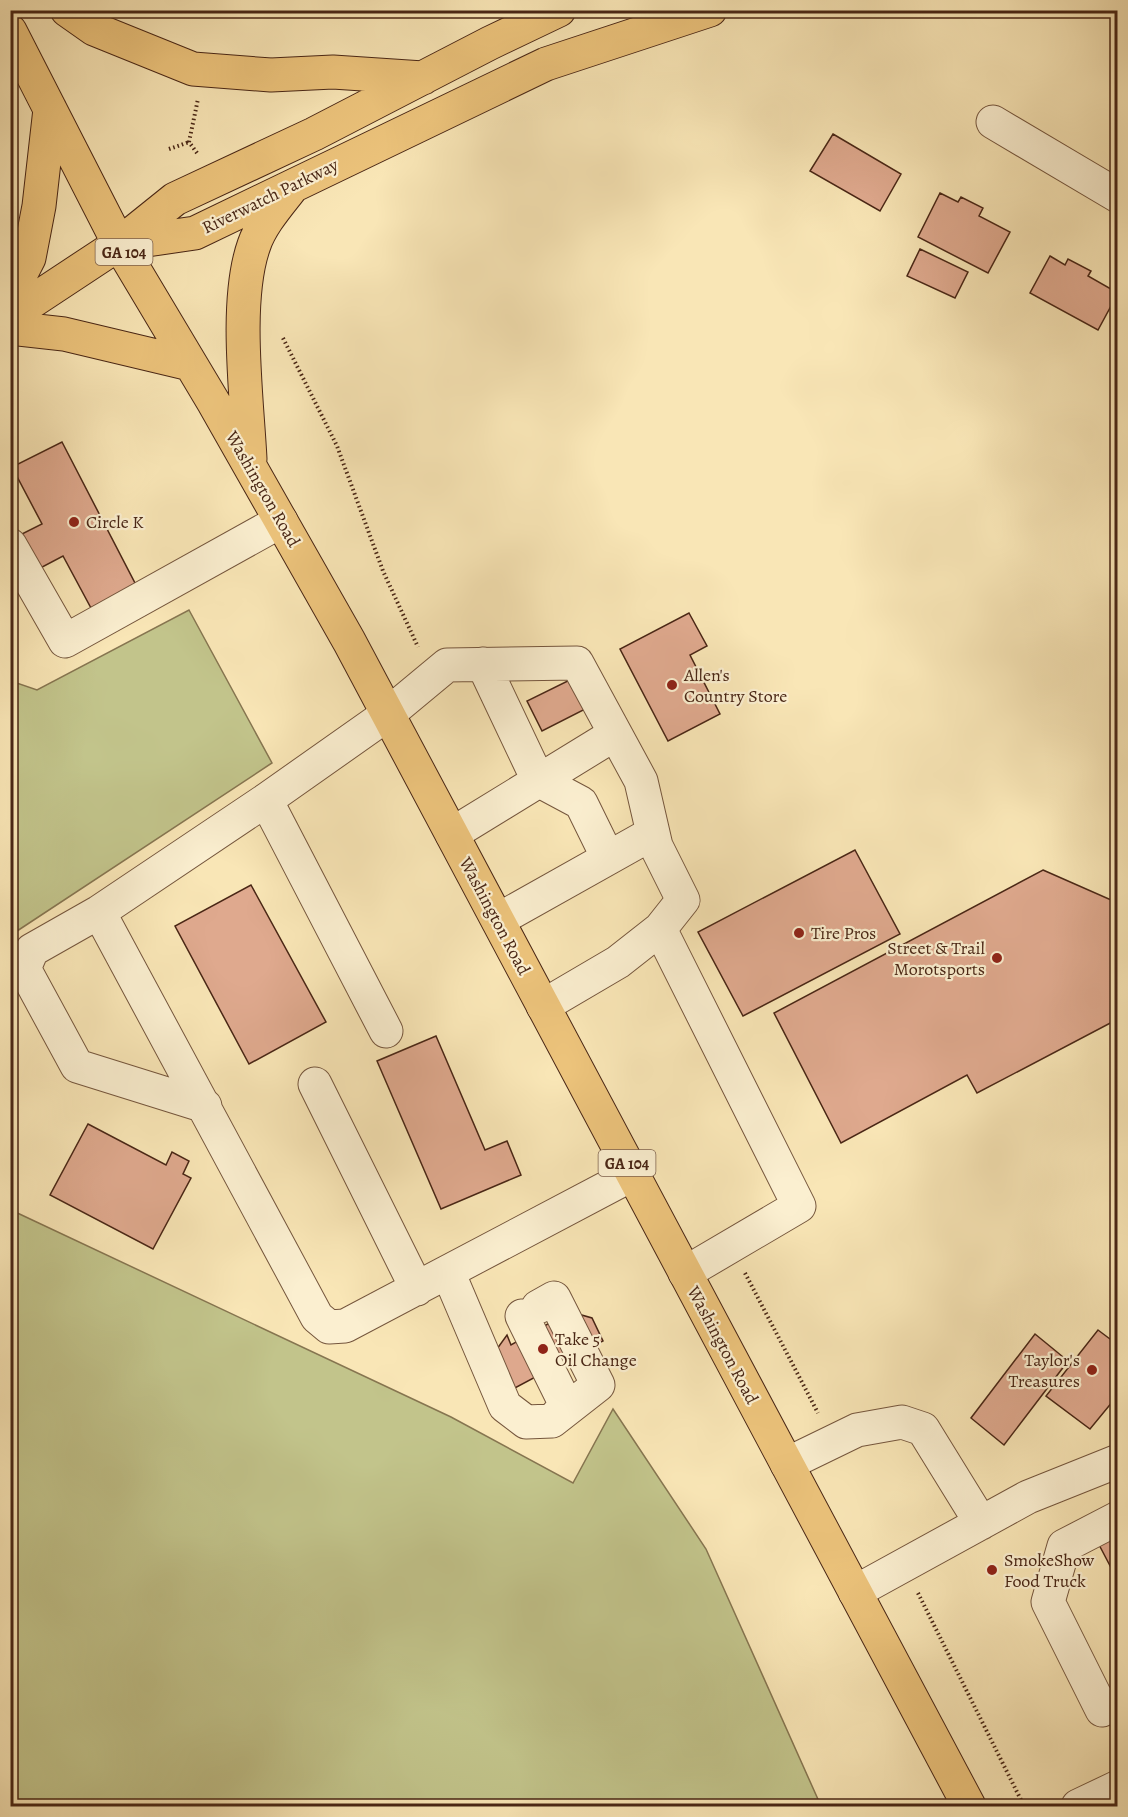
<svg xmlns="http://www.w3.org/2000/svg" width="1128" height="1817" font-family="Alegreya,serif">
<style>
.green{fill:#c2c48b;stroke:#867550;stroke-width:1.5}
.building{fill:#dfa98e;stroke:#492615;stroke-width:1.5}
.lines{fill:none;stroke-linecap:round;stroke-linejoin:round}
.minor-casing{stroke:#75563d;stroke-width:35}
.major-casing{stroke:#492615;stroke-width:35}
.path{stroke:#492615;stroke-width:4;stroke-dasharray:1.5 3;stroke-linecap:butt}
.minor{stroke:#fbefd0;stroke-width:33}
.major{stroke:#ecc37b;stroke-width:33}
.poi-dot{fill:#8f2418;stroke:#fbefd0;stroke-width:2}
.labels{text-anchor:middle;stroke-width:4.5;stroke-linejoin:round;paint-order:stroke}
.shield{fill:#fbefd0;stroke:#7e624d;stroke-width:1.5}
.shield-label{font-size:16px;font-weight:bold;fill:#492615}
.street-label{font-size:18px;fill:#492615;stroke:#fbefd0}
.poi-label{font-size:18px;fill:#492615;stroke:#fbefd0;text-anchor:start}
</style>
<rect width="100%" height="100%" fill="#f9e6b6"/>
<filter id="stains"><feTurbulence type="fractalNoise" baseFrequency=".00333" numOctaves="4"/><feColorMatrix values="0 0 0 0 .2 0 0 0 0 .09 0 0 0 0 .02 0 0 0 .5 -.17"/></filter>
<radialGradient id="worn" r=".72"><stop offset=".6" stop-color="#630" stop-opacity="0"/><stop offset="1" stop-color="#630" stop-opacity=".3"/></radialGradient>
<!-- green -->
<path class="green" d="M 189,610 L 272,763 L 11,935 L 11,681 L 37,690 Z
M 11,1210 L 451,1417 L 573,1483 L 613,1409 L 706,1549 L 821,1806 L 11,1806 Z"/>
<!-- building -->
<path class="building" d="M 1118,63 L 1118,78 L 1111,74 Z
M 833,134 L 901,174 L 880,211 L 810,171 Z
M 940,193 L 958,202 L 961,197 L 983,208 L 979,216 L 1010,232 L 988,273 L 918,237 Z
M 920,249 L 968,272 L 955,298 L 907,276 Z
M 1050,256 L 1065,265 L 1068,259 L 1091,271 L 1088,276 L 1118,293 L 1098,330 L 1030,293 Z
M 62,442 L 136,585 L 91,608 L 63,556 L 10,584 L 10,540 L 42,524 L 12,467 Z
M 689,613 L 707,646 L 690,655 L 720,714 L 668,741 L 620,649 Z
M 590,670 L 605,699 L 542,731 L 527,701 Z
M 855,850 L 900,934 L 743,1016 L 698,932 Z
M 1043,870 L 1118,903 L 1118,1019 L 977,1093 L 967,1075 L 841,1143 L 774,1013 Z
M 251,885 L 326,1022 L 249,1064 L 175,926 Z
M 436,1036 L 485,1150 L 507,1141 L 521,1175 L 441,1209 L 377,1061 Z
M 88,1124 L 166,1165 L 172,1152 L 189,1161 L 183,1174 L 191,1178 L 153,1249 L 50,1195 Z
M 557,1308 L 592,1318 L 603,1341 L 513,1389 L 494,1353 L 507,1335 L 511,1345 L 562,1316 Z
M 1098,1330 L 1118,1345 L 1118,1395 L 1090,1429 L 1046,1396 Z
M 1035,1334 L 1068,1361 L 1004,1445 L 971,1418 Z
M 1118,1520 L 1118,1581 L 1096,1539 Z"/>
<g class="lines">
<defs>
<path id="minor" d="M 993,122 L 1118,196
M 10,545 L 65,641 L 281,521
M 483,664 L 538,780 L 581,803 L 608,858
M 266,800 L 386,1031
M 452,834 L 615,734
M 99,912 L 317,1317 L 329,1327 L 345,1326 L 633,1174
M 498,920 L 653,833
M 543,1006 L 618,962 L 660,929
M 315,1084 L 417,1289
M 205,1106 L 77,1066 L 26,972 L 26,964 L 32,950 L 99,912 L 266,800 L 388,714 L 447,665 L 577,663 L 641,781 L 656,846 L 683,900 L 660,929 L 799,1206 L 685,1273
M 448,1272 L 505,1406 L 526,1422 L 552,1421 L 566,1405 L 522,1316
M 538,1307 L 554,1298 L 598,1385 L 552,1421
M 787,1464 L 857,1430 L 902,1422 L 923,1429 L 981,1523
M 1118,1518 L 1064,1546 L 1048,1602 L 1102,1710 L 1118,1702
M 855,1592 L 1028,1497 L 1118,1461
M 1078,1806 L 1118,1787"/>
<path id="major" d="M 67,10 L 94,29 L 193,69 L 271,75 L 333,72 L 423,78
M 10,31 L 119,244 L 214,403 L 349,641 L 969,1806
M 119,244 L 195,233 L 546,64 L 710,10
M 10,295 L 29,258 L 39,206 L 50,109
M 10,316 L 119,244 L 175,199 L 314,134 L 490,43 L 559,10
M 10,328 L 64,334 L 190,364
M 250,459 C 247,399 234,301 254,245 C 261,224 279,204 292,187"/>
</defs>
<!-- minor casing -->
<use href="#minor" class="minor-casing"/>
<!-- major casing -->
<use href="#major" class="major-casing"/>
<!-- path -->
<path class="path" d="M 169,149 L 189,142
M 197,153 L 189,142 L 198,99
M 283,338 L 337,446 L 383,571 L 418,647
M 745,1273 L 818,1413
M 918,1593 L 1024,1806"/>
<!-- minor -->
<use href="#minor" class="minor"/>
<!-- major -->
<use href="#major" class="major"/>
</g>
<!-- markers -->
<g class="poi-dot">
<circle cx="74" cy="522" r="6"/>
<circle cx="672" cy="685" r="6"/>
<circle cx="799" cy="933" r="6"/>
<circle cx="997" cy="958" r="6"/>
<circle cx="543" cy="1349" r="6"/>
<circle cx="1092" cy="1370" r="6"/>
<circle cx="992" cy="1570" r="6"/>
</g>
<g class="labels">
<!-- shield labels -->
<g class="shield">
<rect x="95.5" y="239" width="57" height="26" rx="4.5"/>
<rect x="598.5" y="1150" width="57" height="26" rx="4.5"/>
</g>
<g class="shield-label">
<text x="124" y="258">GA 104</text>
<text x="627" y="1169">GA 104</text>
</g>
<!-- street labels -->
<g class="street-label">
<text transform="translate(270 196) rotate(-26)" y="6">Riverwatch Parkway</text>
<text transform="translate(263 489) rotate(60)" y="6">Washington Road</text>
<text transform="translate(495 916) rotate(62)" y="6">Washington Road</text>
<text transform="translate(723 1345) rotate(62)" y="6">Washington Road</text>
</g>
<!-- poi labels -->
<g class="poi-label">
<text x="86" y="528">Circle K</text>
<text x="684" y="681">Allen's<tspan x="684" dy="21">Country Store</tspan></text>
<text x="811" y="939">Tire Pros</text>
<text x="985" y="954" text-anchor="end">Street &amp; Trail<tspan x="985" dy="21">Morotsports</tspan></text>
<text x="555" y="1345">Take 5<tspan x="555" dy="21">Oil Change</tspan></text>
<text x="1080" y="1366" text-anchor="end">Taylor's<tspan x="1080" dy="21">Treasures</tspan></text>
<text x="1004" y="1566">SmokeShow<tspan x="1004" dy="21">Food Truck</tspan></text>
</g>
</g>
<!-- margin -->
<rect width="1128" height="1817" fill="none" stroke="#f9e6b6" stroke-width="36"/>
<rect x="12" y="12" width="1104" height="1793" fill="none" stroke="#492615" stroke-width="3"/>
<rect x="18" y="18" width="1092" height="1781" fill="none" stroke="#492615" stroke-width="1.5"/>
<rect width="100%" height="100%" filter="url(#stains)"/>
<rect width="100%" height="100%" fill="url(#worn)"/>
</svg>
